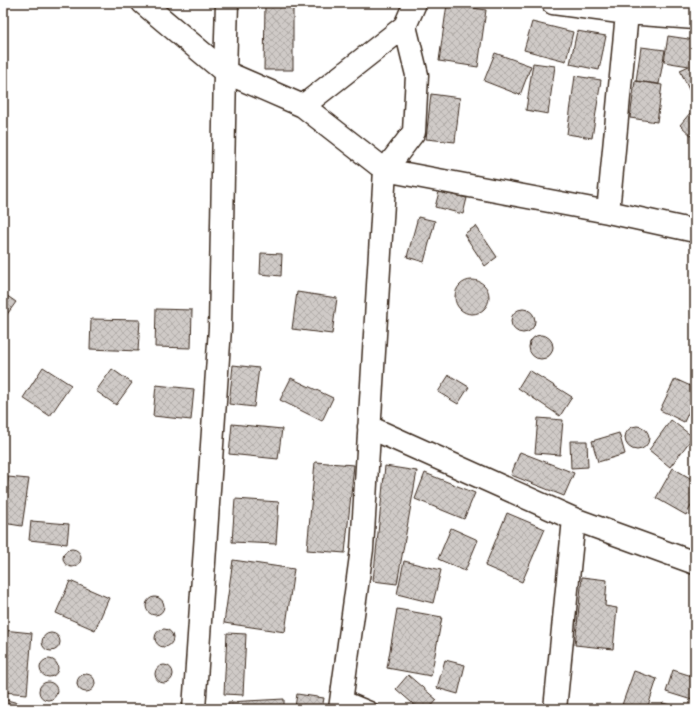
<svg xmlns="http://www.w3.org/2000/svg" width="698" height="712" font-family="Sriracha,sans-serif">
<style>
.building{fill:url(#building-cross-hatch);stroke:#3b2a1e}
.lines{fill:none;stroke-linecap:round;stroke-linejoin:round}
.lane-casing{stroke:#3b2a1e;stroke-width:16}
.street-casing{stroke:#3b2a1e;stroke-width:25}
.lane{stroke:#fff;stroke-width:13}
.street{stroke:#fff;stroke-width:22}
</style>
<defs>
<pattern id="building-cross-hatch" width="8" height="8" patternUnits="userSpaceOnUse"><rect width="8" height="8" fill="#cfcac7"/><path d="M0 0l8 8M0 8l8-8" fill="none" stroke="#b3aeaa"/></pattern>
</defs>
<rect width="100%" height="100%" fill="#fff"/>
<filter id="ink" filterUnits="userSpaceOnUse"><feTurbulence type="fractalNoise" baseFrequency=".025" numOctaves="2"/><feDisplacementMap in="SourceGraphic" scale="8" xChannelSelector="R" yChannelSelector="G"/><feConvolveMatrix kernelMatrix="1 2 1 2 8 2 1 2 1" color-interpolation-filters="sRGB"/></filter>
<g filter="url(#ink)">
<!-- building -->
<path class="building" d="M 265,3 L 293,3 L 293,70 L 264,70 Z
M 447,4 L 486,10 L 478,67 L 439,61 Z
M 532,22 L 573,32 L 566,61 L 524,50 Z
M 577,31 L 606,36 L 599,70 L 570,64 Z
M 668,36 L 695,40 L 695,103 L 680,70 L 689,66 L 664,62 Z
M 641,47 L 665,50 L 659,84 L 636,81 Z
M 495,53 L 531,66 L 520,95 L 484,81 Z
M 533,63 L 555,66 L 548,114 L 526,110 Z
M 575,76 L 601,80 L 592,138 L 567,134 Z
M 635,81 L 662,85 L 657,122 L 630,118 Z
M 431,94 L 460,98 L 455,142 L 426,139 Z
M 695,107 L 695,139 L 680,125 Z
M 439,192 L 467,198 L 463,214 L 435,207 Z
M 418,217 L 435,221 L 424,262 L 407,257 Z
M 476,226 L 497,257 L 485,266 L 464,234 Z
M 261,253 L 282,254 L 281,276 L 260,274 Z
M455 297a17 17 0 1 1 34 0a17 17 0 1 1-34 0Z
M 297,292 L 337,298 L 332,334 L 292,329 Z
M 3,293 L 16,302 L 3,320 Z
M511 321a12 12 0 1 1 24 0a12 12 0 1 1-24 0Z
M 156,309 L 192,310 L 191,348 L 155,347 Z
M 91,319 L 140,320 L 138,351 L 90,349 Z
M529 347a12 12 0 1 1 24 0a12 12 0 1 1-24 0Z
M 233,365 L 259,368 L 254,407 L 229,404 Z
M 43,367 L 71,385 L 50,416 L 23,398 Z
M 112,369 L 132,383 L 116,405 L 96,391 Z
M 529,370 L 572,397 L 560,416 L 518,388 Z
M 449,375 L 469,387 L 458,404 L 438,392 Z
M 291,378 L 333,398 L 322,421 L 280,400 Z
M 675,379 L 695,388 L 695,398 L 684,422 L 660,410 Z
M 156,385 L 194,389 L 191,420 L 153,416 Z
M 538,418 L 563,420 L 560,455 L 535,453 Z
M 671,420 L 693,437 L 670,467 L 649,450 Z
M 232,424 L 282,429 L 278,459 L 229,454 Z
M625 438a12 12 0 1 1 24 0a12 12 0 1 1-24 0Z
M 619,433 L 625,454 L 598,462 L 592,441 Z
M 570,441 L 587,441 L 588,467 L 571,468 Z
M 520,452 L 574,473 L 564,496 L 511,475 Z
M 315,462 L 354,465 L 345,553 L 307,550 Z
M 385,466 L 417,471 L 397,584 L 373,581 Z
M 673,468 L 695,481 L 695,499 L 686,515 L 656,498 Z
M 425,473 L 475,493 L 464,519 L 415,499 Z
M 8,477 L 29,479 L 22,526 L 3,523 L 3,512 Z
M 235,499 L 279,502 L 276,544 L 232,542 Z
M 507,513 L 545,529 L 522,582 L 485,566 Z
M 31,521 L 69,524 L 67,544 L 29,540 Z
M 451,528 L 478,540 L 465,571 L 438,559 Z
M63 558a9 9 0 1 1 18 0a9 9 0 1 1-18 0Z
M 233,560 L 294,569 L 285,632 L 224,623 Z
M 404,561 L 441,570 L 433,603 L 397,594 Z
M 582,577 L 607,580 L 605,606 L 617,608 L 613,649 L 575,645 Z
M 70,581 L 109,598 L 95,630 L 56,613 Z
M146 606a9 9 0 1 1 18 0a9 9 0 1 1-18 0Z
M 397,609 L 442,617 L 431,676 L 387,668 Z
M155 638a9 9 0 1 1 18 0a9 9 0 1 1-18 0Z
M 3,630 L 32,633 L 27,694 L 3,692 Z
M42 642a9 9 0 1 1 18 0a9 9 0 1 1-18 0Z
M 227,633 L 246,634 L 243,695 L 224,694 Z
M40 668a9 9 0 1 1 18 0a9 9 0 1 1-18 0Z
M 445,660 L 465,665 L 458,694 L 437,688 Z
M155 674a9 9 0 1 1 18 0a9 9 0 1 1-18 0Z
M 673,670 L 695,677 L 695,701 L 666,692 Z
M 634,671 L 657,679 L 647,709 L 634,709 L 622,705 Z
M77 683a9 9 0 1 1 18 0a9 9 0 1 1-18 0Z
M 408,675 L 437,700 L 429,709 L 419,709 L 396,689 Z
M39 691a9 9 0 1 1 18 0a9 9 0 1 1-18 0Z
M 297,694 L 324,698 L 322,709 L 304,709 L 295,707 Z
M 3,699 L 26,705 L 25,709 L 3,709 Z
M 284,699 L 284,709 L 228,709 L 228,702 Z
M 663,703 L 684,709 L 661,709 Z
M 35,704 L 43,704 L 48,709 L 31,709 Z"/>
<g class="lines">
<defs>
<path id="lane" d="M 342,697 L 371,709"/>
<path id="street" d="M 143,3 L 225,72 L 303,106 L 385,170 L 608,212 L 695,231
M 553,3 L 627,13 L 695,18
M 303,106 L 405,26
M 608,212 L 628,3
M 369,427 L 574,519 L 695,563
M 194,709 L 220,328 L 225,72 L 227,3
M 340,709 L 362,549 L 385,170 L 414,132 L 417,75 L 405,26 L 415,3
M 555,709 L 574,519"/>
</defs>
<!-- lane casing -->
<use href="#lane" class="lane-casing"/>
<!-- street casing -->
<use href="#street" class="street-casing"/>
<!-- lane -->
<use href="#lane" class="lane"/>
<!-- street -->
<use href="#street" class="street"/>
</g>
</g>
<!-- margin -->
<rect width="698" height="712" fill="none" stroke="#fff" stroke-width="16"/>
<rect x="8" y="8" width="682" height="696" fill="none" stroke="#3b2a1e" stroke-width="1.5" filter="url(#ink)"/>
</svg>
